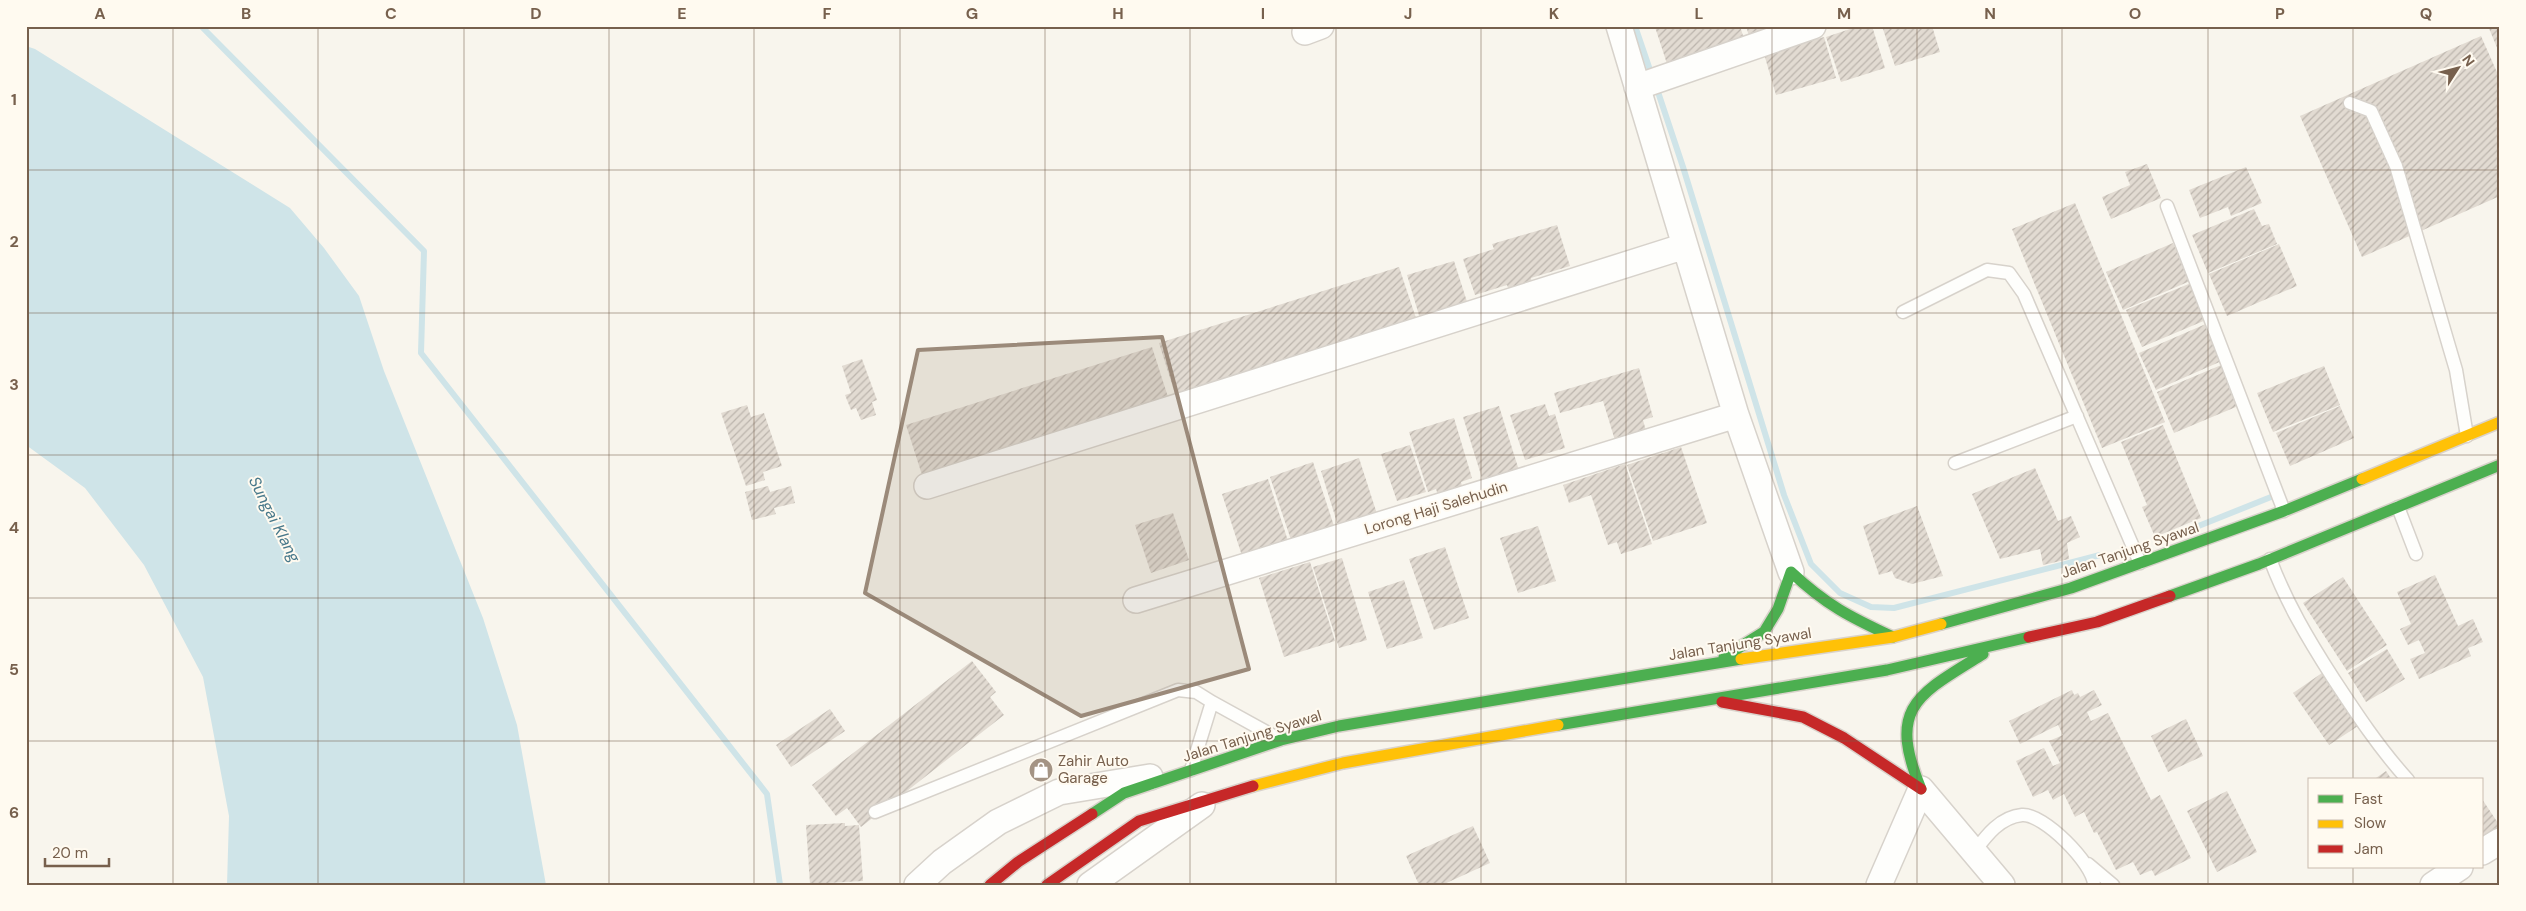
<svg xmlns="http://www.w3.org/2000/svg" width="2526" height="911" font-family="'DM Sans',sans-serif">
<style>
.water{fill:#cfe4e8}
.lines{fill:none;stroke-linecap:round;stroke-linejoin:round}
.stream{stroke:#cfe4e8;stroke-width:6}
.building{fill:url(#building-hatch)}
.lane-casing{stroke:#d7d2cb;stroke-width:15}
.street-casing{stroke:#d7d2cb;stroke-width:28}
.fast-casing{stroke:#d9d2cb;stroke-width:14}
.slow-casing{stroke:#d9d2cb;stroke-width:14}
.jam-casing{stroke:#d9d2cb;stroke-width:14}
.lane{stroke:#fefefc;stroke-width:12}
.street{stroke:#fefefc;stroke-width:25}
.fast{stroke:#4caf50;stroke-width:11}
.slow{stroke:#ffc107;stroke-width:11}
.jam{stroke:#c62828;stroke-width:11}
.marked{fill:#9b8a7a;fill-opacity:0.2;stroke:#9b8a7a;stroke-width:4;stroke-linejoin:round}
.grid{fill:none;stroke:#77604d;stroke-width:1;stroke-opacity:0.55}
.labels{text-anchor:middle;stroke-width:4;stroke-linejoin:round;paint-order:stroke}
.street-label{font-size:15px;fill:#77604d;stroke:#fffaf0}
.poi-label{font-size:15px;fill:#77604d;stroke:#fffaf0;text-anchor:start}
.water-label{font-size:16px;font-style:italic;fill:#47788a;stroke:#fffaf0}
.neatline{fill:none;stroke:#77604d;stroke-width:2}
.grid-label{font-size:16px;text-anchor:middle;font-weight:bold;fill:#77604d}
</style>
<defs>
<pattern id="building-hatch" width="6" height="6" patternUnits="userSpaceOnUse" patternTransform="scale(1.25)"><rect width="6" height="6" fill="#e2dbd2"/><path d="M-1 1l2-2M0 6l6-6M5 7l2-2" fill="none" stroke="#bcb5ad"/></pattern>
</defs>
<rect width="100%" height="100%" fill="#f8f5ed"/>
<!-- water -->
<path class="water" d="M 26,46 L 35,49 L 290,208 L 324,248 L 359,296 L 384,371 L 483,618 L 517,725 L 546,885 L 227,885 L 229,816 L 203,677 L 144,565 L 85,488 L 26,445 Z"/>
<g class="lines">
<!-- stream -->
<path class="stream" d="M 201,26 L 424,251 L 421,353 L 767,794 L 780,885
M 1635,26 L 1650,70
M 1658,92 L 1683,167 L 1784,495 L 1811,564 L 1840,593 L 1871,607 L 1894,608 L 2100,555
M 2166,539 L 2271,497"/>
</g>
<!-- building -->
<path class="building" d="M 1657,26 L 1740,26 L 1746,45 L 1669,70 L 1655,27 Z
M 1746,26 L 1805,26 L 1751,43 Z
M 1859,26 L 1872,26 L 1885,68 L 1841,82 L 1826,37 Z
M 1882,26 L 1932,26 L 1940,52 L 1895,66 Z
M 2488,26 L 2500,26 L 2500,55 Z
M 2481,36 L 2500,79 L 2500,196 L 2362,257 L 2300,116 Z
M 1824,37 L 1836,78 L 1776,95 L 1764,54 Z
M 2147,164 L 2161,198 L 2111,219 L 2102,197 L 2130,185 L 2125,172 Z
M 2246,167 L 2262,203 L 2231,216 L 2228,207 L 2200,218 L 2189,190 Z
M 2075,203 L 2165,422 L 2102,448 L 2012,229 Z
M 2254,209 L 2262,226 L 2269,224 L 2277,244 L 2208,273 L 2192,235 Z
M 1557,225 L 1570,266 L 1531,278 L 1532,283 L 1509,290 L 1507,285 L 1475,295 L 1463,259 L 1494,249 L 1492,244 Z
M 2173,243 L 2190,281 L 2123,310 L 2106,272 Z
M 2279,244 L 2297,286 L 2227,316 L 2209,274 Z
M 1454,261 L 1469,308 L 1421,322 L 1407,275 Z
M 1399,267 L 1416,318 L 1175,394 L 1159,343 Z
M 2191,283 L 2206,320 L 2142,347 L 2126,310 Z
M 2208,323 L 2224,360 L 2156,390 L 2139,353 Z
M 1152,347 L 1168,397 L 922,475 L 906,425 Z
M 862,359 L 877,400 L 872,402 L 876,415 L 861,420 L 856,408 L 851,410 L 845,395 L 851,393 L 842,366 Z
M 2226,363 L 2243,404 L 2174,433 L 2157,392 Z
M 2324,366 L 2340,405 L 2273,432 L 2257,393 Z
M 1639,368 L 1653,417 L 1643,420 L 1648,438 L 1617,447 L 1603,401 L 1560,413 L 1554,393 Z
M 1545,404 L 1549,416 L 1555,414 L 1565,448 L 1525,460 L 1510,415 Z
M 747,405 L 751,417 L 764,413 L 782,466 L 763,472 L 765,480 L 746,486 L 721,413 Z
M 1499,406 L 1521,477 L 1485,488 L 1463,417 Z
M 2340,406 L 2354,438 L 2290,466 L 2276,433 Z
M 1454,418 L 1472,478 L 1461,482 L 1464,494 L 1440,501 L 1436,489 L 1428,492 L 1409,432 Z
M 2163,425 L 2201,518 L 2155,537 L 2142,507 L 2147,505 L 2121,442 Z
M 1410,445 L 1426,492 L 1397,501 L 1381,454 Z
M 1681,447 L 1707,523 L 1653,541 L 1627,465 Z
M 1359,458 L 1378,517 L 1339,529 L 1321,471 Z
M 1313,462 L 1336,532 L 1293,546 L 1270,477 Z
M 1625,464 L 1652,544 L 1621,554 L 1617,542 L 1608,545 L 1591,495 L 1569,503 L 1563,485 Z
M 2035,468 L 2058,521 L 2071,516 L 2080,537 L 2067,543 L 2069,559 L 2043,565 L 2040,549 L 2000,559 L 1972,494 Z
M 1268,479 L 1290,547 L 1244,562 L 1222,494 Z
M 768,486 L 770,492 L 791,486 L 795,503 L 774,508 L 776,514 L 752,520 L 745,492 Z
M 1917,506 L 1943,576 L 1912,584 L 1895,578 L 1892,571 L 1879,575 L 1863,526 Z
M 1173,513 L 1189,560 L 1151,573 L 1135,525 Z
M 1538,526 L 1556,581 L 1518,593 L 1500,538 Z
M 1445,547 L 1469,618 L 1434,630 L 1409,559 Z
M 1342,558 L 1367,640 L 1339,648 L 1313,567 Z
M 1310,562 L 1335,641 L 1284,657 L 1259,578 Z
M 2435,575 L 2458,626 L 2473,619 L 2483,642 L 2468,648 L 2471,656 L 2419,679 L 2410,659 L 2425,653 L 2419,640 L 2408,645 L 2400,629 L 2411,624 L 2397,592 Z
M 2343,577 L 2387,645 L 2347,671 L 2303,603 Z
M 1404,580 L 1423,638 L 1387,649 L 1368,592 Z
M 2387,649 L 2405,679 L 2366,702 L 2348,673 Z
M 972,661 L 996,692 L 990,697 L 1004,715 L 861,827 L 847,808 L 836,816 L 812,785 Z
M 2322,673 L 2358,726 L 2329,745 L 2293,693 Z
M 2072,690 L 2074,695 L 2078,693 L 2080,697 L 2094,690 L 2102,705 L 2087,712 L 2091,721 L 2108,713 L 2151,800 L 2160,795 L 2191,858 L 2155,876 L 2152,870 L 2140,875 L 2133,862 L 2116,870 L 2097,832 L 2094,833 L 2084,812 L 2075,817 L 2064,794 L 2053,800 L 2048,790 L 2033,797 L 2016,761 L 2044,748 L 2053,766 L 2060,763 L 2049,741 L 2063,735 L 2058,725 L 2020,744 L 2009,721 Z
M 830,709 L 845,731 L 791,767 L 776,745 Z
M 2186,719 L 2203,756 L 2168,772 L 2151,736 Z
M 2386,771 L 2392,780 L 2373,780 Z
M 2227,791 L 2257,852 L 2217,872 L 2187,811 Z
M 2482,799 L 2500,826 L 2482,838 Z
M 845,823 L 845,826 L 859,825 L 863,881 L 810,884 L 806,825 Z
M 1473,826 L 1490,863 L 1442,885 L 1419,885 L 1406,856 Z"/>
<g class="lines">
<defs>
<path id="lane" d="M 2350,103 L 2371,111 L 2396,166 L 2456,370 L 2467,436
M 2167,206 L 2284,511
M 1903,312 L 1987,270 L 2009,273 L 2024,294 L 2140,563
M 1955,463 L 2077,416
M 2398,507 L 2416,554
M 2270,559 C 2286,602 2308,639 2333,678 C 2356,713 2379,748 2408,780
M 1191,770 L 1212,702 L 1279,739
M 875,812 L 1178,690 L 1196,692 L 1212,702
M 1974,852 C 1986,836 2000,817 2022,815 C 2043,813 2094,864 2094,885
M 2088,864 L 2113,885"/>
<path id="street" d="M 1619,26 L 1736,415 L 1791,572
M 1305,32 L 1321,26
M 1637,87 L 1813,26
M 927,486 L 1685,246
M 1136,600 L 1736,415
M 2482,852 L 2500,841
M 917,885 L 942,862 L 998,822 L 1059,792 L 1150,777
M 1090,885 L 1202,805
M 1879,885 L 1921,789 L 2002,885
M 2433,885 L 2460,867"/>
<path id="fast" d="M 2170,596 L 2259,564 L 2500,465
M 1941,624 L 2071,588 L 2284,511 L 2362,479
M 1724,657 L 1764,632 L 1778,609 L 1791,572 C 1826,605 1850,617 1893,637
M 1558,725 L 1887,670 L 2029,637
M 1921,789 C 1887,707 1917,695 1983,654
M 1092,814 L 1124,793 L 1281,740 L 1339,726 L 1741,659"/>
<path id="slow" d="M 2362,479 L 2500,422
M 1741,659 L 1893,637 L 1941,624
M 1253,786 L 1343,763 L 1558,725"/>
<path id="jam" d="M 2029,637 L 2097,622 L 2170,596
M 1722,702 L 1803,717 L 1844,738 L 1921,789
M 990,885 L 1018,862 L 1092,814
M 1047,885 L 1139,821 L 1253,786"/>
</defs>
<!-- lane casing -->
<use href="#lane" class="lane-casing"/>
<!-- street casing -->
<use href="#street" class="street-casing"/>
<!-- fast casing -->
<use href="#fast" class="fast-casing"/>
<!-- slow casing -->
<use href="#slow" class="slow-casing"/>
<!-- jam casing -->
<use href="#jam" class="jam-casing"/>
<!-- lane -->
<use href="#lane" class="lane"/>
<!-- street -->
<use href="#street" class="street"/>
<!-- fast -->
<use href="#fast" class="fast"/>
<!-- slow -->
<use href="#slow" class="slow"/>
<!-- jam -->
<use href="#jam" class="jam"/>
</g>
<!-- marked area -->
<path class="marked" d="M 1162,337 L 1249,669 L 1081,716 L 865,593 L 918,350 Z"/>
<!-- grid -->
<path class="grid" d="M 173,26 L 173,885M 318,26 L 318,885M 464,26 L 464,885M 609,26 L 609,885M 754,26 L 754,885M 900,26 L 900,885M 1045,26 L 1045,885M 1190,26 L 1190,885M 1336,26 L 1336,885M 1481,26 L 1481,885M 1626,26 L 1626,885M 1772,26 L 1772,885M 1917,26 L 1917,885M 2062,26 L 2062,885M 2208,26 L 2208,885M 2353,26 L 2353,780M 26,170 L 2500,170M 26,313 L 2500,313M 26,455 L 2500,455M 26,598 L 2500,598M 26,741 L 2500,741M 2353,867 L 2353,885"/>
<!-- icons -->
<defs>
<symbol id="shop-disc" viewBox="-11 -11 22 22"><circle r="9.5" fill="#a49485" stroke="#fffaf0"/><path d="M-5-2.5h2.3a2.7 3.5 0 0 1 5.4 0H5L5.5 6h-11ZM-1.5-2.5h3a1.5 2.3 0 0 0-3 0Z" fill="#fff"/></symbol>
</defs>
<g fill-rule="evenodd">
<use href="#shop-disc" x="1027" y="756" width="28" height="28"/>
</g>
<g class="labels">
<!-- street labels -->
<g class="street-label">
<text transform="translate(1436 508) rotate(-17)" y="5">Lorong Haji Salehudin</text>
<text transform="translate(2130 550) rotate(-19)" y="5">Jalan Tanjung Syawal</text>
<text transform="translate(1740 644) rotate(-9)" y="5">Jalan Tanjung Syawal</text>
<text transform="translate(1252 736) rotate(-17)" y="5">Jalan Tanjung Syawal</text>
</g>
<!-- poi labels -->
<g class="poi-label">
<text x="1058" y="766">Zahir Auto<tspan x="1058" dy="17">Garage</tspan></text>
</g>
<!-- water labels -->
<g class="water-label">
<text transform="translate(275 519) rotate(63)" y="6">Sungai Klang</text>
</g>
</g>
<!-- border -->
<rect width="2526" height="911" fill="none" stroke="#fffaf0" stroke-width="55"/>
<!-- legend -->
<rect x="2308" y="778" width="175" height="90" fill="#fffaf0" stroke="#c9bcaf"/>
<rect x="2318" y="795" width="25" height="8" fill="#4caf50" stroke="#c9bcaf"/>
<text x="2354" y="804" font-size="15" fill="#77604d">Fast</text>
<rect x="2318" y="820" width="25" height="8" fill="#ffc107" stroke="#c9bcaf"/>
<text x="2354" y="828" font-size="15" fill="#77604d">Slow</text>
<rect x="2318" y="845" width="25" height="8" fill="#c62828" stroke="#c9bcaf"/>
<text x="2354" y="854" font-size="15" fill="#77604d">Jam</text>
<!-- north arrow -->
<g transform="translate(2458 68) rotate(54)" stroke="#fffaf0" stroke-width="4" paint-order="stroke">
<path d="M0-4L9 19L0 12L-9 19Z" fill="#77604d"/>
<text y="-8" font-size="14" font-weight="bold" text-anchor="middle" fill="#77604d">N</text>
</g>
<!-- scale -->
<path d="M45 858v8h64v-8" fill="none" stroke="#77604d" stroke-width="2.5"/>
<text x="52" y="858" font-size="15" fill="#77604d" stroke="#fffaf0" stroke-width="4" paint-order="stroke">20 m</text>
<rect x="28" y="28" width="2470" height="856" class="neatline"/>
<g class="grid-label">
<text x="100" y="19">A</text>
<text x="246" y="19">B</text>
<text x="391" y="19">C</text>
<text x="536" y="19">D</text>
<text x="682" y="19">E</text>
<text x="827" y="19">F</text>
<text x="972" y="19">G</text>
<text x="1118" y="19">H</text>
<text x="1263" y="19">I</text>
<text x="1408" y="19">J</text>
<text x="1554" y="19">K</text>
<text x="1699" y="19">L</text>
<text x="1844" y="19">M</text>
<text x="1990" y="19">N</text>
<text x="2135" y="19">O</text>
<text x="2280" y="19">P</text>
<text x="2426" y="19">Q</text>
<text x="14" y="105">1</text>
<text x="14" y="247">2</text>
<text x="14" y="390">3</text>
<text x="14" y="533">4</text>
<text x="14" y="675">5</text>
<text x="14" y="818">6</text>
</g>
</svg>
